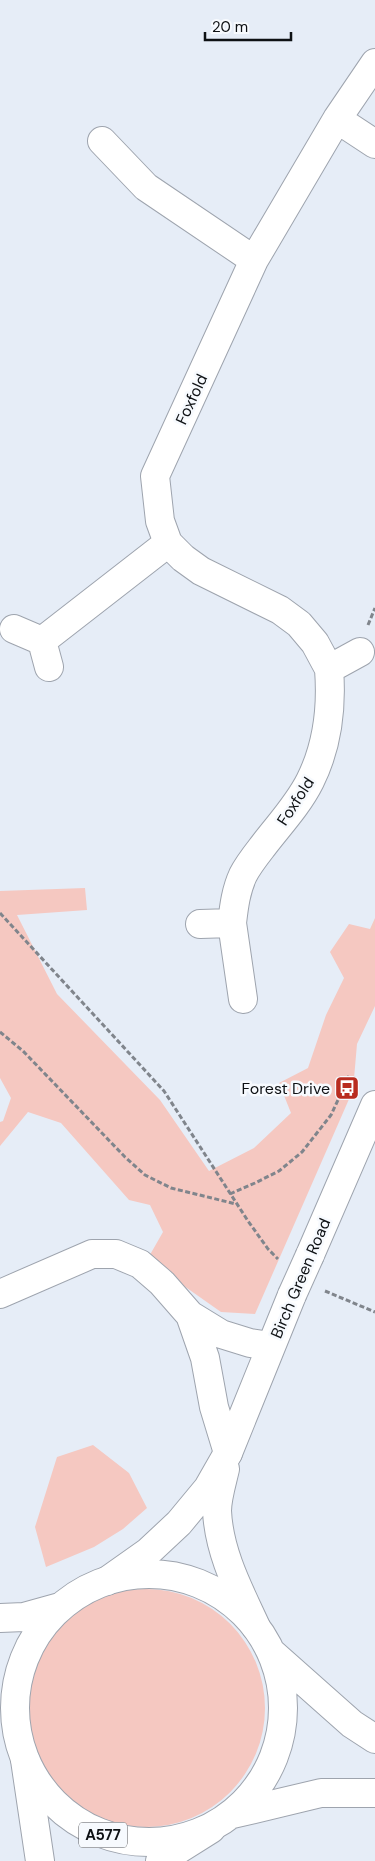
<svg xmlns="http://www.w3.org/2000/svg" width="375" height="1861" font-family="'DM Sans',sans-serif">
<style>
.green{fill:#f5c8c1}
.lines{fill:none;stroke-linecap:round;stroke-linejoin:round}
.street-casing{stroke:#9ea4ae;stroke-width:30}
.secondary-casing{stroke:#9ea4ae;stroke-width:30}
.primary-casing{stroke:#9ea4ae;stroke-width:30}
.path{stroke:#80858c;stroke-width:3;stroke-dasharray:5 2.5;stroke-linecap:butt}
.street{stroke:#fff;stroke-width:28}
.secondary{stroke:#fff;stroke-width:28}
.primary{stroke:#fff;stroke-width:28}
.secondary-bridge-casing{stroke:#9ea4ae;stroke-width:30;stroke-linecap:butt}
.secondary-bridge{stroke:#fff;stroke-width:28}
.labels{text-anchor:middle;stroke-width:5;stroke-linejoin:round;paint-order:stroke}
.shield{fill:#f7fafe;stroke:#54575a;stroke-width:1}
.shield-label{font-size:15px;font-weight:bold;fill:#0e1114}
.street-label{font-size:16px;fill:#0e1114;stroke:#f7fafe}
.poi-label{font-size:16px;fill:#0e1114;stroke:#f7fafe;text-anchor:end}
</style>
<rect width="100%" height="100%" fill="#e6edf7"/>
<!-- green -->
<path class="green" d="M 85,888 L 87,910 L 17,915 L 57,994 L 160,1100 L 209,1171 L 254,1148 L 291,1113 L 279,1083 L 308,1068 L 326,1015 L 344,978 L 330,952 L 349,924 L 370,929 L 375,918 L 375,1006 L 357,1044 L 353,1090 L 255,1314 L 221,1312 L 147,1260 L 163,1232 L 150,1205 L 129,1200 L 61,1123 L 28,1112 L 0,1146 L 0,1122 L 3,1121 L 11,1098 L 0,1078 L 0,891 Z
M 93,1445 L 129,1473 L 147,1508 L 123,1529 L 94,1547 L 46,1567 L 35,1527 L 57,1457 Z
M27 1708a119 119 0 1 1 238 0a119 119 0 1 1-238 0Z"/>
<g class="lines">
<defs>
<path id="street" d="M 337,119 L 375,144
M 102,141 L 146,187 L 254,260
M 14,629 L 42,641 L 49,667
M 42,641 L 168,543
M 329,669 L 315,643 L 299,624 L 280,610 L 201,571 L 183,558 L 168,543 L 160,521 L 155,476 L 254,260 L 337,119 L 375,63
M 232,923 C 234,906 236,890 243,875 C 248,865 256,855 263,846 C 279,825 298,805 310,781 C 327,747 332,707 329,669 L 360,652
M 200,924 L 232,923 L 243,999
M 0,1294 L 92,1254 L 116,1254 L 140,1264 L 162,1283 L 190,1315 L 221,1334 L 250,1343 L 270,1346
M 190,1315 L 205,1358 L 214,1407 L 228,1453"/>
<path id="secondary" d="M 310,1255 L 375,1105
M 225,1469 C 222,1482 217,1498 217,1511 C 219,1553 239,1590 256,1627
M 107,1581 L 148,1552 L 179,1523 L 208,1488 L 228,1453 L 292,1295
M 25,1760 L 40,1861
M 160,1861 L 211,1829"/>
<path id="primary" d="M15 1708a134 134 0 1 1 268 0a134 134 0 1 1-268 0Z
M 0,1618 L 24,1617 L 60,1607
M 272,1653 L 352,1724 L 375,1739
M 233,1814 L 321,1793 L 375,1793"/>
</defs>
<!-- street casing -->
<use href="#street" class="street-casing"/>
<!-- secondary casing -->
<use href="#secondary" class="secondary-casing"/>
<!-- primary casing -->
<use href="#primary" class="primary-casing"/>
<!-- path -->
<path class="path" d="M 368,625 L 375,608
M 0,913 L 164,1091 L 248,1221 L 268,1249 L 278,1259
M 0,1032 L 23,1051 L 125,1157 L 145,1175 L 171,1188 L 236,1204
M 230,1194 L 255,1183 L 279,1171 L 302,1152 L 331,1115 L 349,1076
M 325,1291 L 375,1312"/>
<!-- street -->
<use href="#street" class="street"/>
<!-- secondary -->
<use href="#secondary" class="secondary"/>
<!-- primary -->
<use href="#primary" class="primary"/>
<defs>
<path id="secondary-bridge" d="M 292,1295 L 310,1255"/>
</defs>
<!-- secondary-bridge casing -->
<use href="#secondary-bridge" class="secondary-bridge-casing"/>
<!-- secondary-bridge -->
<use href="#secondary-bridge" class="secondary-bridge"/>
</g>
<!-- icons -->
<defs>
<symbol id="bus-square" viewBox="-11 -11 22 22"><rect x="-9" y="-9" width="18" height="18" rx="4" fill="#b92c1f" stroke="#f7fafe"/><path d="M-5-6H5V4H4V6H2V4H-2V6H-4V4H-5ZM-3.5-4V0h7V-4ZM-3.5 1.2v1.5H-2V1.2ZM2 1.2v1.5H3.5V1.2Z" fill="#fff"/></symbol>
</defs>
<g fill-rule="evenodd">
<use href="#bus-square" x="333" y="1074" width="28" height="28"/>
</g>
<g class="labels">
<!-- shield labels -->
<rect class="shield" x="79" y="1822.5" width="48" height="25" rx="4"/>
<g class="shield-label">
<text x="103" y="1840">A577</text>
</g>
<!-- street labels -->
<g class="street-label">
<text transform="translate(191 399) rotate(-65)" y="6">Foxfold</text>
<text transform="translate(295 801) rotate(-57)" y="6">Foxfold</text>
<text transform="translate(300 1278) rotate(-67)" y="6">Birch Green Road</text>
</g>
<!-- poi labels -->
<g class="poi-label">
<text x="330" y="1094">Forest Drive</text>
</g>
</g>
<!-- scale -->
<path d="M205 32v8h86v-8" fill="none" stroke="#0e1114" stroke-width="2.5"/>
<text x="212" y="32" font-size="15" fill="#0e1114" stroke="#f7fafe" stroke-width="4" paint-order="stroke">20 m</text>
</svg>
